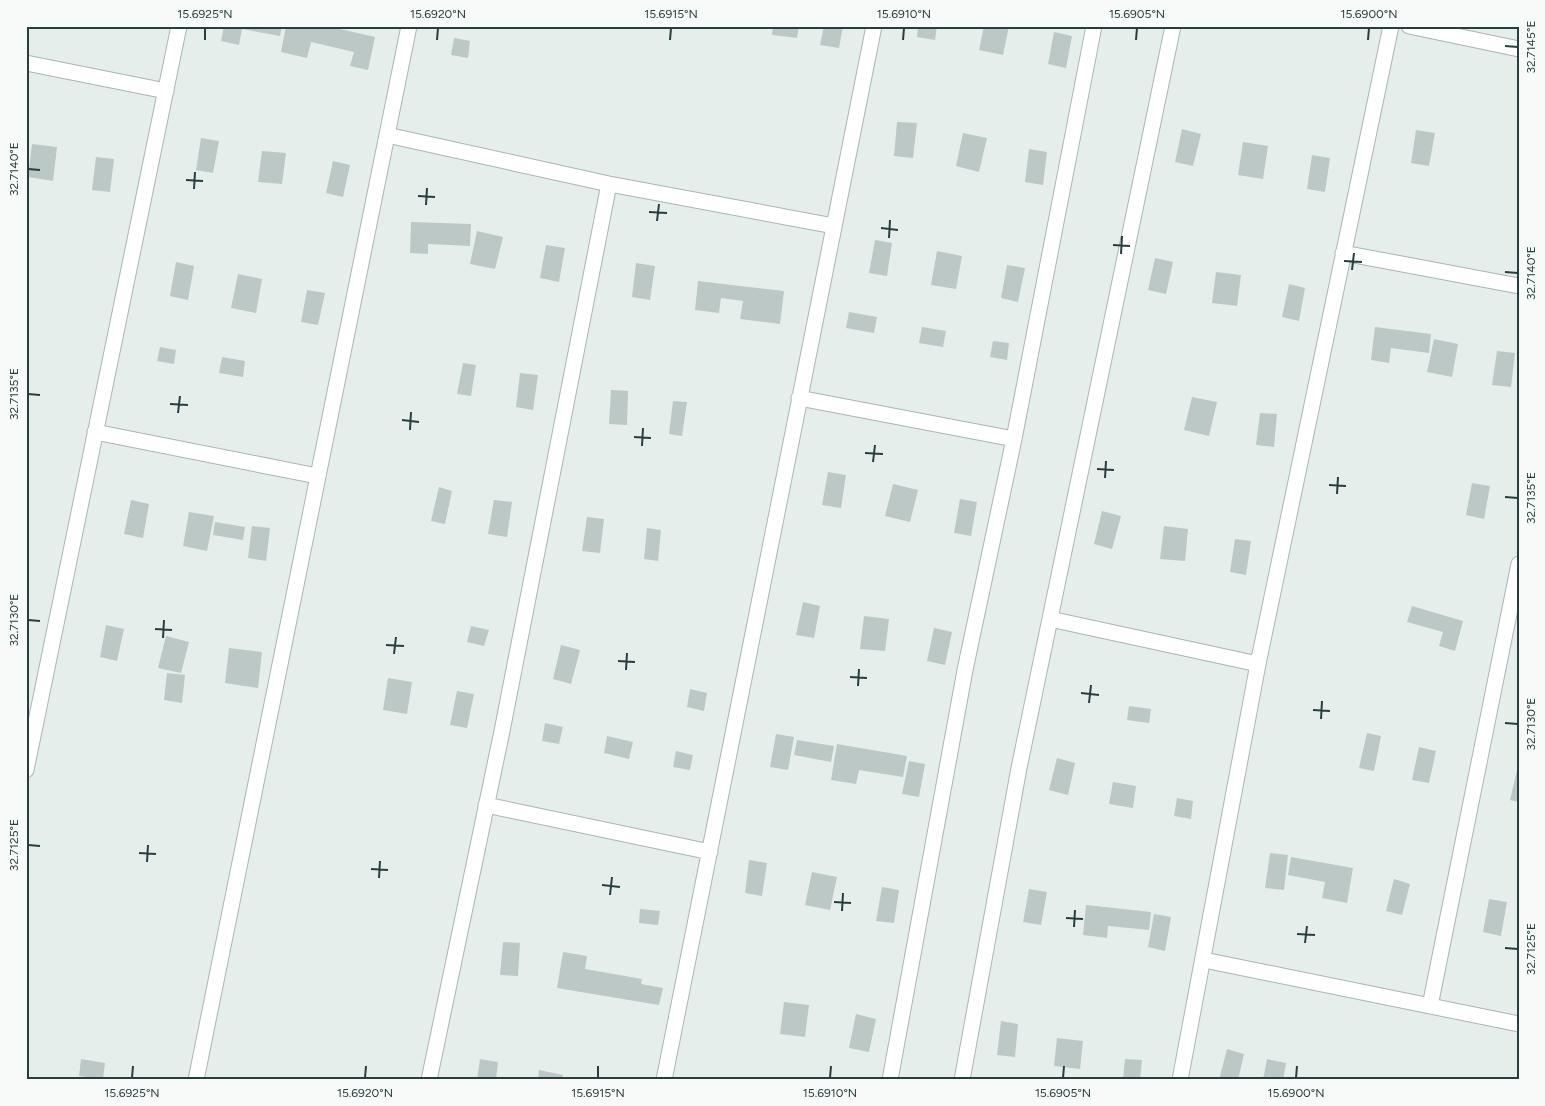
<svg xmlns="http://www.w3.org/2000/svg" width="1545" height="1106" font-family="Figtree,sans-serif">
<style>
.building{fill:#bcc8c5}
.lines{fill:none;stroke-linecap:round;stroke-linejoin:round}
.street-casing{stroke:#a9b6b4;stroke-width:17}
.street{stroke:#fff;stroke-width:15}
.ticks{fill:none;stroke:#263e3d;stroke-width:2}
.neatline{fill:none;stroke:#263e3d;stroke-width:2}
.ticks-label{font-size:12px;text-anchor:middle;fill:#263e3d}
</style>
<rect width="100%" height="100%" fill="#e6eeec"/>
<!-- building -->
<path class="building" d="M 224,26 L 282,26 L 280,36 L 242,29 L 239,45 L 221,41 Z
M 286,26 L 327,26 L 375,37 L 368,70 L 350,66 L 354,52 L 311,42 L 307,58 L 281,52 Z
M 773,26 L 799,26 L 797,38 L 772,35 Z
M 824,26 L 843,26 L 839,48 L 820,45 Z
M 918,26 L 937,26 L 935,40 L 917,37 Z
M 984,26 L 1009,26 L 1003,55 L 979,50 Z
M 1054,32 L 1072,36 L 1066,68 L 1048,64 Z
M 454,38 L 470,41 L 468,58 L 451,55 Z
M 897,122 L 917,123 L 913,158 L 894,156 Z
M 1182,129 L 1201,134 L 1193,166 L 1175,162 Z
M 1416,130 L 1435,133 L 1429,166 L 1411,163 Z
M 963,133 L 987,138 L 979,172 L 956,166 Z
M 201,138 L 219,141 L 213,173 L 196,170 Z
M 1243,142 L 1268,146 L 1263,179 L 1238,175 Z
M 32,144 L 57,147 L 53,181 L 28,177 Z
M 1029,149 L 1047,152 L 1043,185 L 1025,182 Z
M 262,151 L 286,153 L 282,184 L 258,182 Z
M 1312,155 L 1330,158 L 1325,192 L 1307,189 Z
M 96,157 L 114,159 L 110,192 L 92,190 Z
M 333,161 L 350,165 L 343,197 L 326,193 Z
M 411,222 L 471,224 L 470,246 L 428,244 L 428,254 L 410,253 Z
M 477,231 L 503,237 L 495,269 L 470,264 Z
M 875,240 L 892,243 L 887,276 L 869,273 Z
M 546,245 L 565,248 L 559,282 L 540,278 Z
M 937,251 L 962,256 L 956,289 L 931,285 Z
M 1155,258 L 1173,262 L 1166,294 L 1148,290 Z
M 176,262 L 194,266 L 188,300 L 170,296 Z
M 636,263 L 655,266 L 650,300 L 632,297 Z
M 1007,265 L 1025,268 L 1018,302 L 1001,298 Z
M 1216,272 L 1241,275 L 1237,306 L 1212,303 Z
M 238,274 L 262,279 L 256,313 L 231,308 Z
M 698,281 L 784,291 L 780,324 L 740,319 L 743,301 L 721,298 L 719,313 L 695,310 Z
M 1289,284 L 1305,288 L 1299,321 L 1282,317 Z
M 307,290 L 325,293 L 318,325 L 301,322 Z
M 849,312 L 877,317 L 874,333 L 846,328 Z
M 922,327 L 946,331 L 943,347 L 919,343 Z
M 1375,327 L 1431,334 L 1429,353 L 1391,348 L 1389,363 L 1371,360 Z
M 1434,339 L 1458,344 L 1452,377 L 1427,372 Z
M 993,341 L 1009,343 L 1007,360 L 990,357 Z
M 160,347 L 176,350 L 174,364 L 157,361 Z
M 1497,351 L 1515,353 L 1511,387 L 1492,385 Z
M 222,357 L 245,361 L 243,377 L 219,373 Z
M 463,363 L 476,365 L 471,396 L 457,394 Z
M 520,373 L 538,375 L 533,410 L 516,407 Z
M 611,390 L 628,391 L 627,425 L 609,424 Z
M 1192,397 L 1217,402 L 1209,436 L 1184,430 Z
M 673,401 L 687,402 L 682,436 L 669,434 Z
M 1260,413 L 1277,414 L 1274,447 L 1256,445 Z
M 828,472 L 846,475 L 841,508 L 822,505 Z
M 1472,483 L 1490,486 L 1484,519 L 1466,515 Z
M 893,484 L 918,490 L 910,522 L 885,516 Z
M 439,487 L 452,491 L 445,524 L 431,521 Z
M 960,499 L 977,502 L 971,536 L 954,533 Z
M 131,500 L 149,504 L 143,538 L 124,534 Z
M 494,500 L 512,502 L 507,537 L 488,534 Z
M 1102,511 L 1121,516 L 1112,549 L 1094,544 Z
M 189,512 L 214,516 L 207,551 L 183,546 Z
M 587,517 L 604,519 L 600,553 L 582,551 Z
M 215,522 L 245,527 L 243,540 L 213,535 Z
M 252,526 L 270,528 L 266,561 L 248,558 Z
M 1164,526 L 1188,529 L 1185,561 L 1160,559 Z
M 647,528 L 661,530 L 658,561 L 644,559 Z
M 1235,539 L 1251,541 L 1246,575 L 1230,572 Z
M 803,602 L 820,606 L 814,638 L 796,635 Z
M 1412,606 L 1463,621 L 1455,651 L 1439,646 L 1443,632 L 1407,622 Z
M 864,616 L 889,619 L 885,651 L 860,649 Z
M 106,625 L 124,629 L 117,661 L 100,657 Z
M 471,626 L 489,630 L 484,646 L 467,642 Z
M 934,628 L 952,632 L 945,665 L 927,661 Z
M 166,636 L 189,642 L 181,673 L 158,668 Z
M 561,645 L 580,650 L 571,684 L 553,679 Z
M 229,648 L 262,652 L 258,688 L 225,683 Z
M 167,673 L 185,675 L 182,703 L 164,700 Z
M 388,678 L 412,682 L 407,714 L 383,710 Z
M 690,689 L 707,693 L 704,711 L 687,707 Z
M 457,691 L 474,694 L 467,728 L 450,725 Z
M 1129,706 L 1151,709 L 1149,723 L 1127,720 Z
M 545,723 L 563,727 L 559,744 L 542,741 Z
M 1367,733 L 1381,736 L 1374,771 L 1359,768 Z
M 776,734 L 794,737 L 788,770 L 770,767 Z
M 607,736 L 633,742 L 629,759 L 604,753 Z
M 797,740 L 834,746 L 831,762 L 794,755 Z
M 837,744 L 907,756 L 903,777 L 859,770 L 856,784 L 831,780 Z
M 1419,747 L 1436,751 L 1429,783 L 1412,780 Z
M 676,751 L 693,755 L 690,770 L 673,767 Z
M 1057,758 L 1075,763 L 1068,795 L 1049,790 Z
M 909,761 L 925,764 L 919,797 L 902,794 Z
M 1518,766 L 1519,766 L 1519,802 L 1510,800 Z
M 1113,782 L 1136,786 L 1133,808 L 1109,804 Z
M 1177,798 L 1193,801 L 1191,819 L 1174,816 Z
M 1270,853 L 1288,855 L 1284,890 L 1265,888 Z
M 1291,857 L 1353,868 L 1347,903 L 1322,898 L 1325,882 L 1288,875 Z
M 749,860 L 767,863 L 762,896 L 745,893 Z
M 812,872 L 837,877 L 830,910 L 805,905 Z
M 1394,879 L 1410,884 L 1402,915 L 1386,911 Z
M 882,887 L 899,890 L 894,923 L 876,921 Z
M 1029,889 L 1047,892 L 1041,925 L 1023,922 Z
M 1489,899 L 1507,902 L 1501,936 L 1483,932 Z
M 1086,905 L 1151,912 L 1149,930 L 1108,926 L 1107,938 L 1083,935 Z
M 640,909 L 660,911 L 658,925 L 639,923 Z
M 1154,914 L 1171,917 L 1165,951 L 1148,947 Z
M 503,942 L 520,943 L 518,976 L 500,975 Z
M 563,952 L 587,956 L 585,969 L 642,979 L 641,984 L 663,988 L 659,1005 L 557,988 Z
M 784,1002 L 809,1005 L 805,1037 L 780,1034 Z
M 856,1014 L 876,1019 L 869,1052 L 849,1048 Z
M 1001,1021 L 1018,1024 L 1015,1057 L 997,1055 Z
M 1057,1038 L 1083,1041 L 1080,1069 L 1054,1066 Z
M 1227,1049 L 1244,1054 L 1238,1080 L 1219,1080 Z
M 81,1059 L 105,1063 L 103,1079 L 79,1076 Z
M 480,1059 L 498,1062 L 496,1080 L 477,1080 Z
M 1125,1059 L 1142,1060 L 1140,1080 L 1123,1080 Z
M 1267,1059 L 1286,1063 L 1283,1080 L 1263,1080 Z
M 539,1070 L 563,1075 L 562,1080 L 538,1080 Z"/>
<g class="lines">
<defs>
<path id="street" d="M 1409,26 L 1519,49
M 26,63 L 166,91
M 387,135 L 609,184 L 834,226
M 1343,253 L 1519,286
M 799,398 L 1014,439
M 95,432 L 317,476
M 1050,619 L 1258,664
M 26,770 L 179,26
M 486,805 L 710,852
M 1204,960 L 1519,1024
M 1430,1006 L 1519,564
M 196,1080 L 409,26
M 429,1080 L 502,731 L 609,184
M 664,1080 L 874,26
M 890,1080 L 965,670 L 1014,439 L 1094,26
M 962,1080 L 1019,768 L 1173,26
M 1180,1080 L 1258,664 L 1391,26"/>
</defs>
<!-- street casing -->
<use href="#street" class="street-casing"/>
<!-- street -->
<use href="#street" class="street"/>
</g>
<!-- ticks -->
<path class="ticks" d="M 205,40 L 205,28M 437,40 L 438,28M 670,40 L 671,28M 903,40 L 904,28M 1136,40 L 1137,28M 1368,40 L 1369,28M 1505,46 L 1518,47M 28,169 L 40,170M 186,180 L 203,181M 194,189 L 195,172M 418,196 L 435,197M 426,205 L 427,188M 649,212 L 667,213M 657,221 L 659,204M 881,228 L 898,230M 889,238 L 890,220M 1113,245 L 1130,246M 1121,254 L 1122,236M 1344,261 L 1362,262M 1352,270 L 1354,253M 1505,272 L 1518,273M 28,394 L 40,395M 170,404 L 188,405M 178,413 L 180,396M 402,420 L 419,422M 410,430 L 411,412M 634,437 L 651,438M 642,446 L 643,428M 865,453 L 883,454M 873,462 L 875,445M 1097,469 L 1114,470M 1105,478 L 1106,461M 1329,485 L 1346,486M 1337,494 L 1338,477M 1505,497 L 1518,498M 28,620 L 40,621M 155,629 L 172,630M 163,638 L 164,620M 386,645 L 404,646M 394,654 L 396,637M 618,661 L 635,662M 626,670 L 627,653M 850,677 L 867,678M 858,686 L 859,669M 1081,693 L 1099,695M 1089,703 L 1091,685M 1313,710 L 1330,711M 1321,719 L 1322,701M 1505,723 L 1518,724M 28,845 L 40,846M 139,853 L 156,854M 147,862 L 148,845M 371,869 L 388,870M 379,878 L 380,861M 602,885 L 620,887M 610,895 L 612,877M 834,902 L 851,903M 842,911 L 843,893M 1066,918 L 1083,919M 1074,927 L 1075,910M 1297,934 L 1315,935M 1305,943 L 1307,926M 1505,948 L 1518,949M 132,1078 L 133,1066M 365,1078 L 366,1066M 598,1078 L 598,1066M 830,1078 L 831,1066M 1063,1078 L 1064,1066M 1296,1078 L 1297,1066"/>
<!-- border -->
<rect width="1545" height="1106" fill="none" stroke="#f7faf9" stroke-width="55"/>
<rect x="28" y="28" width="1490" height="1050" class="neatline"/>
<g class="ticks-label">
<text x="205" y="18">15.6925°N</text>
<text x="438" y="18">15.6920°N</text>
<text x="671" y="18">15.6915°N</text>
<text x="904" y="18">15.6910°N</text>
<text x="1137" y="18">15.6905°N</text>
<text x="1369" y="18">15.6900°N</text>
<text transform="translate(1531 47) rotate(-90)" y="4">32.7145°E</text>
<text transform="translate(14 169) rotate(-90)" y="4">32.7140°E</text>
<text transform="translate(1531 273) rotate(-90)" y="4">32.7140°E</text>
<text transform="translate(14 394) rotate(-90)" y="4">32.7135°E</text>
<text transform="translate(1531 498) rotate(-90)" y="4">32.7135°E</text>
<text transform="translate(14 620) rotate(-90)" y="4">32.7130°E</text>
<text transform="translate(1531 724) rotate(-90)" y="4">32.7130°E</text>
<text transform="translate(14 845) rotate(-90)" y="4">32.7125°E</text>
<text transform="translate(1531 949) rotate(-90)" y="4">32.7125°E</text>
<text x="132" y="1097">15.6925°N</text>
<text x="365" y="1097">15.6920°N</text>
<text x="598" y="1097">15.6915°N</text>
<text x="830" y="1097">15.6910°N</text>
<text x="1063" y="1097">15.6905°N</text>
<text x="1296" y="1097">15.6900°N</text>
</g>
</svg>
